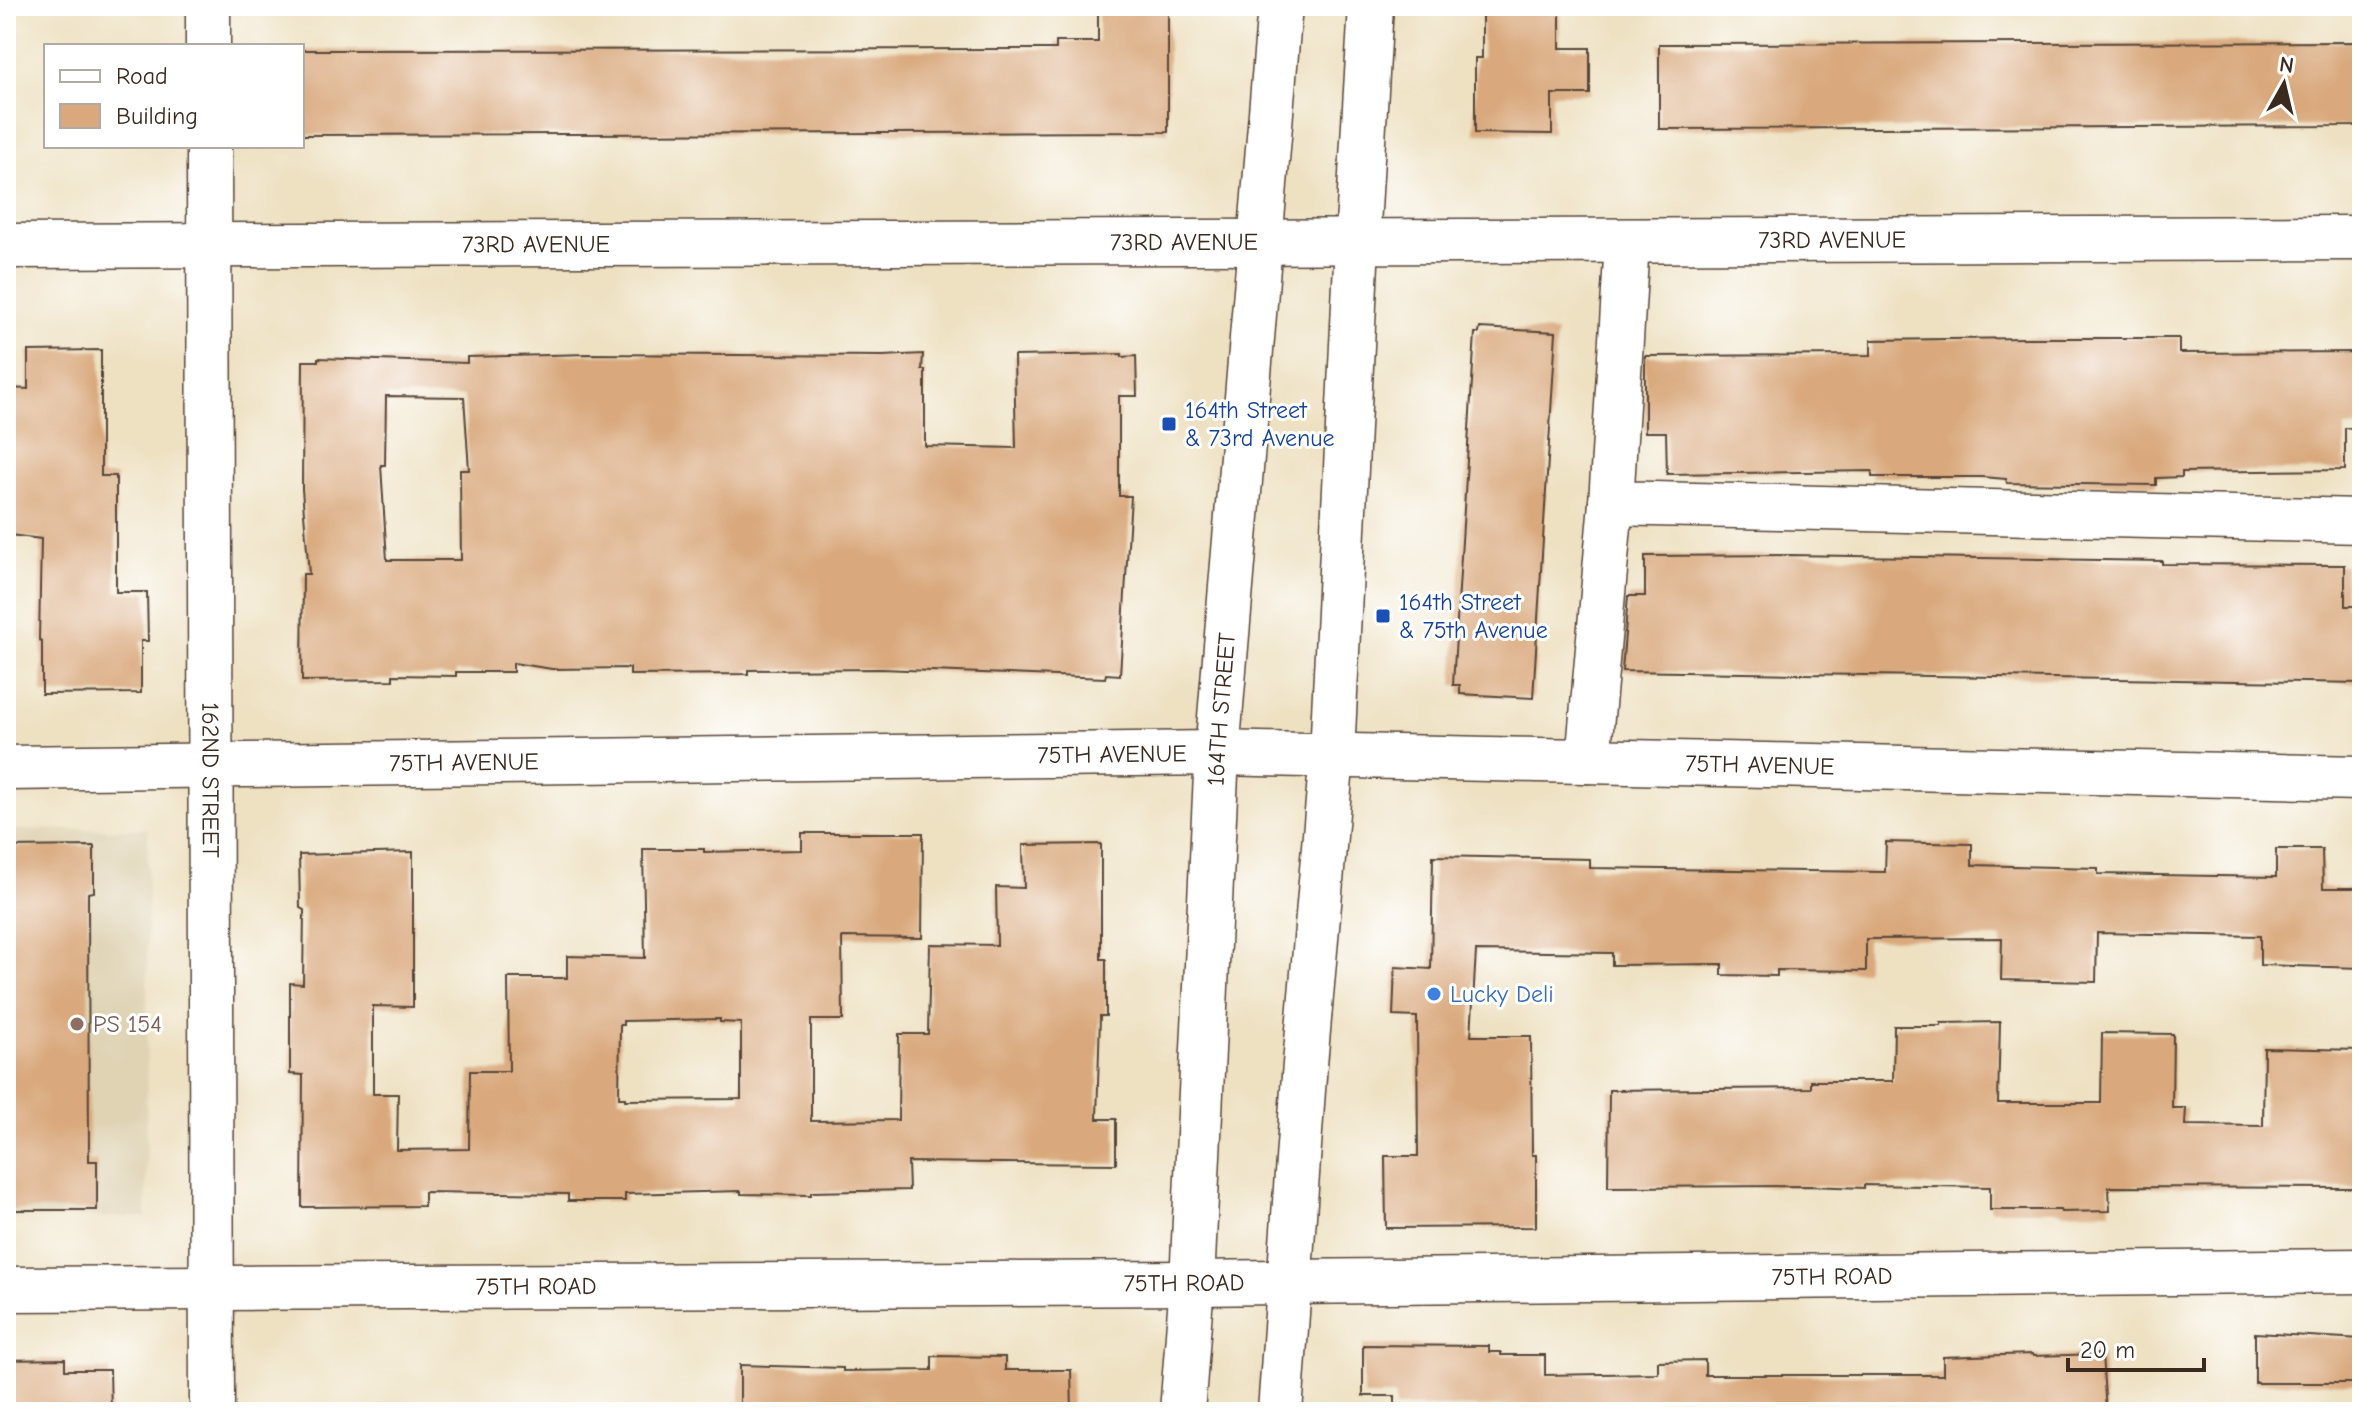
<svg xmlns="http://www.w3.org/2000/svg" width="2368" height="1418" font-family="'Comic Neue',sans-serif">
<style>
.built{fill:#dfd3b4}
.building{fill:#d9a97d;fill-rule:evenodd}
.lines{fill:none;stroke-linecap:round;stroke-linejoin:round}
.minor-casing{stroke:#564537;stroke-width:47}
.minor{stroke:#fff;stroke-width:44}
.transit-dot{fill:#1a4fb4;stroke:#fff;stroke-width:3}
.shop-dot{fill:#3f7fe0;stroke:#fff;stroke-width:3}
.education-dot{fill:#8d6e63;stroke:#fff;stroke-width:3}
.labels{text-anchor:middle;stroke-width:6;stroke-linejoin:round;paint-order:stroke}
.street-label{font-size:24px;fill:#3b2a1e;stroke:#fff}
.transit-label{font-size:24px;fill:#164399;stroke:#fff;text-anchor:start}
.shop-label{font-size:24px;fill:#366cbe;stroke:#fff;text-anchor:start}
.education-label{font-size:24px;fill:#785e54;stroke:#fff;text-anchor:start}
</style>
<rect width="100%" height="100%" fill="#fff"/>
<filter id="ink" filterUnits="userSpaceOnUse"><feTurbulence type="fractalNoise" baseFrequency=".0125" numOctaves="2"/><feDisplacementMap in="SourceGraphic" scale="16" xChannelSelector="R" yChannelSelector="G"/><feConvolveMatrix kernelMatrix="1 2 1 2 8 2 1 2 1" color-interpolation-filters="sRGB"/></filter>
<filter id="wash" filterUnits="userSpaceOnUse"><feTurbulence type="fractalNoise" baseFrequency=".006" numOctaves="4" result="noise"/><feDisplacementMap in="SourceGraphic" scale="32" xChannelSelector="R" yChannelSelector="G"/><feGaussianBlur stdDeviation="1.8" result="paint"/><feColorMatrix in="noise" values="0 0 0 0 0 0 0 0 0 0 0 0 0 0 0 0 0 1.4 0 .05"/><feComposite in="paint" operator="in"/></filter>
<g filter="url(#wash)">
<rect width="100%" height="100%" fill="#eee1c2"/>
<!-- built -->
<path class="built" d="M 148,829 L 146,1217 L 6,1218 L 6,830 Z"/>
<g id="blocks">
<!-- building -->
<path class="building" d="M 1098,6 L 1168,6 L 1168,132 L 302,135 L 302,50 L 1056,49 L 1056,42 L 1098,42 Z
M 1482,6 L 1560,6 L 1560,48 L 1590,48 L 1590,94 L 1552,94 L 1552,134 L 1475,133 L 1475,58 L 1482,58 Z
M 2362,42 L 2362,126 L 1659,129 L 1659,44 Z
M 1480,328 L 1556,332 L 1533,698 L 1460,694 L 1460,685 L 1453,685 L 1475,333 L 1479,333 Z
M 2027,338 L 2179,338 L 2179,353 L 2362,352 L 2362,428 L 2345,428 L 2345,470 L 2182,472 L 2182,477 L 2156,478 L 2156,485 L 2007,483 L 2006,479 L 1982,477 L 1872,477 L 1872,471 L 1667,474 L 1666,432 L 1645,432 L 1645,356 L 1871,355 L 1871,340 Z
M 101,350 L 101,476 L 116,476 L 116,592 L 147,592 L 148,641 L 141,641 L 141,693 L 42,694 L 42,641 L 39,640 L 41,539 L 10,535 L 9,388 L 28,389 L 28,351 Z
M 588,354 L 883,356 L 923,354 L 922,370 L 925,370 L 925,446 L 1016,448 L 1014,356 L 1122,354 L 1122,357 L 1136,356 L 1137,396 L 1119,396 L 1119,496 L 1131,496 L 1120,675 L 1106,674 L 1105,678 L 881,669 L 748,670 L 748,674 L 630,675 L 630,668 L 552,669 L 513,663 L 513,672 L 456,672 L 456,676 L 393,675 L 393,680 L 302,681 L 303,574 L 309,574 L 302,489 L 303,361 L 318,361 L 318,358 L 467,363 L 467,357 ZM 386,396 L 464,397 L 469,470 L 460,470 L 461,560 L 387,560 L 381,465 L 385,465 Z
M 1790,555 L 2162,561 L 2162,564 L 2345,565 L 2345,606 L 2362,606 L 2362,683 L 1622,671 L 1628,596 L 1645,596 L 1645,556 Z
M 802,833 L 923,833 L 922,938 L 842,937 L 843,1020 L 811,1020 L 811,1121 L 898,1120 L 899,1034 L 928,1034 L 930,944 L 997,945 L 996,887 L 1024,888 L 1023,845 L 1101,844 L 1101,959 L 1106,959 L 1106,1016 L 1100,1016 L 1097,1119 L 1116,1119 L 1116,1164 L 908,1162 L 909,1190 L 811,1192 L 811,1195 L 741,1194 L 741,1191 L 625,1194 L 625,1201 L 568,1201 L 568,1194 L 424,1192 L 424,1206 L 302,1207 L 303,1075 L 290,1074 L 290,983 L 303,984 L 304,910 L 300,908 L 299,855 L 413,852 L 413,1007 L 373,1006 L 373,1094 L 398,1094 L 397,1150 L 469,1149 L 470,1071 L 509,1071 L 508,978 L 567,978 L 567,956 L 645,958 L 643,849 L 704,849 L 704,852 L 802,850 ZM 720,1019 L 720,1022 L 741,1023 L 741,1099 L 625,1100 L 625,1098 L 619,1098 L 620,1025 L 623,1025 L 623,1021 Z
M 1886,842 L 1972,844 L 1972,865 L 2098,868 L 2098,874 L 2276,877 L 2276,849 L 2322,849 L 2323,888 L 2362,888 L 2362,968 L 2260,965 L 2260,936 L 2097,933 L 2096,982 L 2001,980 L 2002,938 L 1866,939 L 1866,971 L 1777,970 L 1777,976 L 1722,975 L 1722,964 L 1612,965 L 1612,953 L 1476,951 L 1471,1036 L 1531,1036 L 1532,1155 L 1536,1155 L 1536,1227 L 1386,1228 L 1385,1156 L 1418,1156 L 1417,1017 L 1393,1016 L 1395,967 L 1431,969 L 1433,856 L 1590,859 L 1590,868 L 1885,872 Z
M 94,846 L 94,892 L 88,893 L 89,1161 L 97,1161 L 97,1210 L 6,1210 L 6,847 Z
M 2000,1022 L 1998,1103 L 2101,1103 L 2102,1033 L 2173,1034 L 2172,1108 L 2186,1108 L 2185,1125 L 2263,1126 L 2264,1048 L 2362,1050 L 2362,1188 L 2109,1187 L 2110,1211 L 2061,1212 L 2060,1210 L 1990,1210 L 1990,1187 L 1864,1185 L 1864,1188 L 1809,1186 L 1608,1187 L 1609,1090 L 1811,1088 L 1811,1081 L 1893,1081 L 1894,1026 L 1941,1026 L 1941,1023 Z
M 2255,1333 L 2362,1339 L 2362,1383 L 2255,1383 Z
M 1363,1345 L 1489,1346 L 1489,1352 L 1501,1352 L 1501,1355 L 1545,1355 L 1545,1375 L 1658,1373 L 1658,1361 L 1705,1360 L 1705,1375 L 1943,1375 L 1943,1357 L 2032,1354 L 2033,1356 L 2102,1354 L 2106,1412 L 1506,1412 L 1506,1407 L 1395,1407 L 1395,1396 L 1363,1396 Z
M 932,1356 L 1005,1357 L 1005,1370 L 1071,1370 L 1072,1412 L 740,1412 L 740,1365 L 843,1368 L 843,1371 L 932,1370 Z
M 65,1359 L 65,1370 L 110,1370 L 111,1412 L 6,1412 L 6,1360 Z"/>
</g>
</g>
<g filter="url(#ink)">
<use href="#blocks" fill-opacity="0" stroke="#564537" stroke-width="2"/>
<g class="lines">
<defs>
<g id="minor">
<path d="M 208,6 L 208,46"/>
<path id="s1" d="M 209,146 L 212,1412"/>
<path d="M 1627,242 L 1611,503 L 2362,521"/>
<path id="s2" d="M 6,246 L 2362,238"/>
<path d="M 1588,761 L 1611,503"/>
<path id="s3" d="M 6,768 L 1217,753 L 2362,778"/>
<path id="s4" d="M 6,1289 L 1192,1283 L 2362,1271"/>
<path id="s5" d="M 1182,1412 L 1192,1283 L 1217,753 L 1280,6"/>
<path d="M 1280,1412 L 1304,1076 L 1332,755 L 1357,243 L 1371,6"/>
</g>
</defs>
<!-- minor casing -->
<use href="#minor" class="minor-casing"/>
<!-- minor -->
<use href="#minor" class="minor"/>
</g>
</g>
<!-- markers -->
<g class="transit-dot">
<rect x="1161" y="416" width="16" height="16" rx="4"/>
<rect x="1375" y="608" width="16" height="16" rx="4"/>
</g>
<circle class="shop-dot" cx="1434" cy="994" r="8"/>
<circle class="education-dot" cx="77" cy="1024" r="8"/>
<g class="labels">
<!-- street labels -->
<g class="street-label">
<text dy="8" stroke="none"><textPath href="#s2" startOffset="1826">73RD AVENUE</textPath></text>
<text dy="8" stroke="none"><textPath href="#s2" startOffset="530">73RD AVENUE</textPath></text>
<text dy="8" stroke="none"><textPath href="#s2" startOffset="1178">73RD AVENUE</textPath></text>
<text dy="8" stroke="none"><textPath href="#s5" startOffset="704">164TH STREET</textPath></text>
<text dy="8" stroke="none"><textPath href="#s3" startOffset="1106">75TH AVENUE</textPath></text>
<text dy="8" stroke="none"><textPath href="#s3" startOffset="458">75TH AVENUE</textPath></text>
<text dy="8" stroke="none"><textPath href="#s3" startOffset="1754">75TH AVENUE</textPath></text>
<text dy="8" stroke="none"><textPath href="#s1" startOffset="634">162ND STREET</textPath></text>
<text dy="8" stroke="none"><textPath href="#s4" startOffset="1826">75TH ROAD</textPath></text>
<text dy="8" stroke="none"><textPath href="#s4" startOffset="1178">75TH ROAD</textPath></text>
<text dy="8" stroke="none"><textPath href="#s4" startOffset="530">75TH ROAD</textPath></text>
</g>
<!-- transit labels -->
<g class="transit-label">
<text x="1185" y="418">164th Street<tspan x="1185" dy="28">&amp; 73rd Avenue</tspan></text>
<text x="1399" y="610">164th Street<tspan x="1399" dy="28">&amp; 75th Avenue</tspan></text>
</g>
<!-- shop labels -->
<g class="shop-label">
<text x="1450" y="1002">Lucky Deli</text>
</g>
<!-- education labels -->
<g class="education-label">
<text x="93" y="1032">PS 154</text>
</g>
</g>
<!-- margin -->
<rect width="2368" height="1418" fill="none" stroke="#fff" stroke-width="32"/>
<!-- legend -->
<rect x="44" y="44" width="260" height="104" fill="#ffffff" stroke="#b1aaa5" stroke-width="2"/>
<rect x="60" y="70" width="40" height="12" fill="#ffffff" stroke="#b1aaa5" stroke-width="2"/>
<text x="116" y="84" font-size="24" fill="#3b2a1e">Road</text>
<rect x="60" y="104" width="40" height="24" fill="#d9a97d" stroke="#b1aaa5" stroke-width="2"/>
<text x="116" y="124" font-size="24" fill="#3b2a1e">Building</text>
<!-- north arrow -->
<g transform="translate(2284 84) rotate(8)" stroke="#ffffff" stroke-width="6" paint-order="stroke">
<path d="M0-6L14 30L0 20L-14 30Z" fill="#3b2a1e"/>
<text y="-12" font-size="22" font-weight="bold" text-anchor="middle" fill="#3b2a1e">N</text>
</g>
<!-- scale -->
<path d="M2068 1358v12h136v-12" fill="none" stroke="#3b2a1e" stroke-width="4"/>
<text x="2080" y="1358" font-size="24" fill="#3b2a1e" stroke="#ffffff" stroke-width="6" paint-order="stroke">20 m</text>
</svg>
